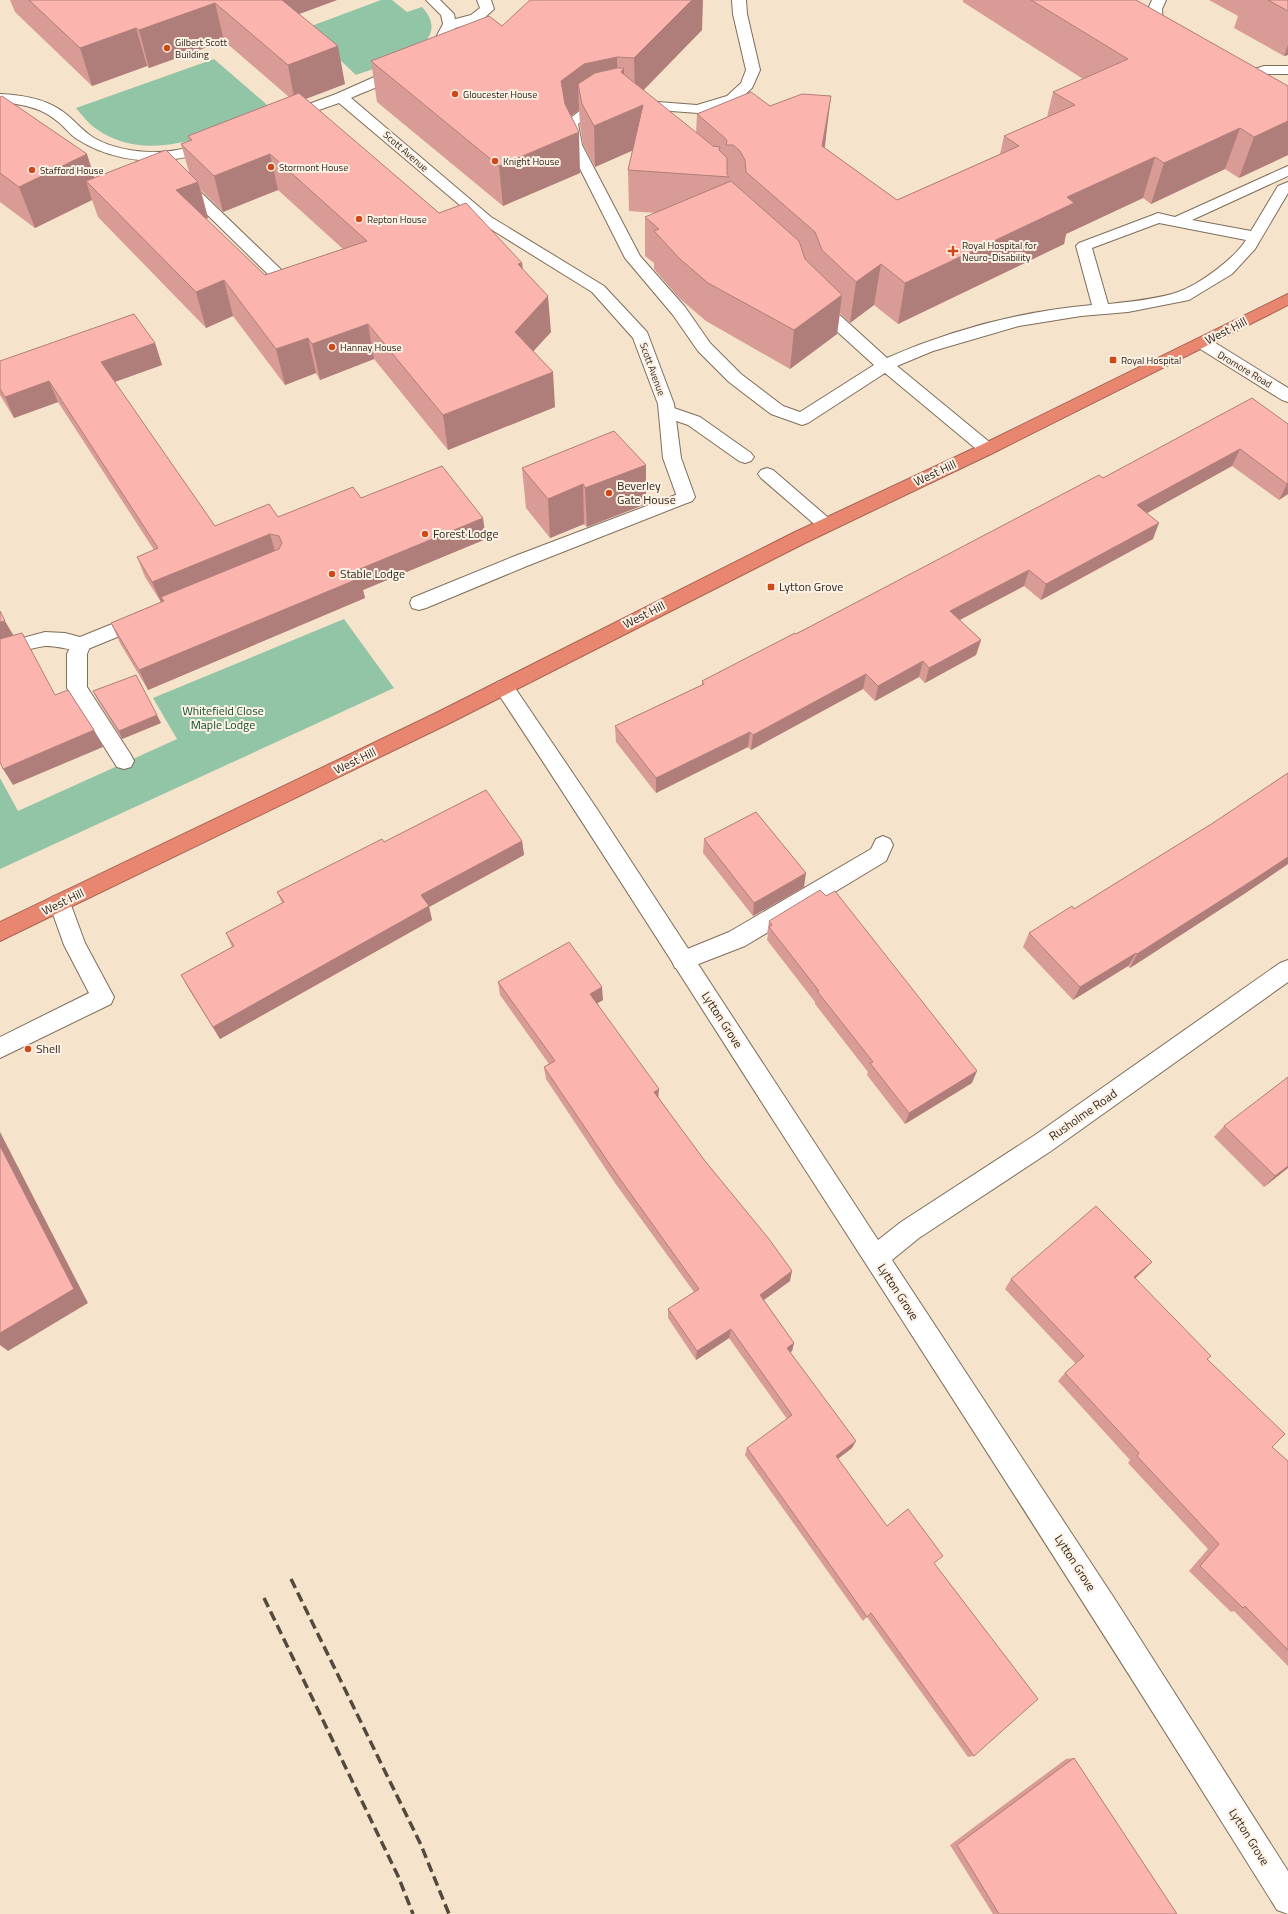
<svg xmlns="http://www.w3.org/2000/svg" width="1288" height="1914" font-family="'Titillium Web',sans-serif">
<style>
.green{fill:#92c5a6}
.lines{fill:none;stroke-linecap:round;stroke-linejoin:round}
.lane-casing{stroke:#7e6e5a;stroke-width:2}
.street-casing{stroke:#7e6e5a;stroke-width:2}
.highway-casing{stroke:#a76553;stroke-width:2}
.lane{fill:#fff;fill-rule:evenodd}
.street{fill:#fff;fill-rule:evenodd}
.highway{fill:#e8866f;fill-rule:evenodd}
.rail{stroke:#534a3f;stroke-width:3.5;stroke-dasharray:10 5;stroke-linecap:butt}
.wall{fill:#d99b96;fill-rule:evenodd}
.shaded-wall{fill:#b07e7a}
.building{fill:#fcb4ae;stroke:#b07e7a}
.poi-dot{fill:#cf4817;stroke:#fdf1e4;stroke-width:1.5}
.labels{text-anchor:middle;stroke-width:4;stroke-linejoin:round;paint-order:stroke}
.far-poi-label{font-size:10px;fill:#2f2820;stroke:#fdf1e4;text-anchor:start}
.far-street-label{font-size:10px;fill:#2f2820;stroke:#fdf1e4}
.street-label{font-size:12px;fill:#2f2820;stroke:#fdf1e4}
.poi-label{font-size:12px;fill:#2f2820;stroke:#fdf1e4;text-anchor:start}
.park-label{font-size:12px;fill:#105132;stroke:#fdf1e4}
</style>
<rect width="100%" height="100%" fill="#f6e3cc"/>
<!-- green -->
<path class="green" d="M 381,0 L 392,0 L 407,12 L 422,7 C 458,46 382,66 356,75 L 306,28 Z
M 214,59 L 273,110 C 219,131 150,168 95,128 C 88,123 82,115 76,108 Z
M 344,619 L 394,688 L 0,869 L 0,778 L 18,811 L 177,739 L 153,698 Z"/>
<g class="lines">
<defs>
<path id="lane" d="M 426,0 L 440,0 L 454,14 L 456,25 L 454,28 L 444,28 L 441,15 Z
M 732,0 L 746,0 L 747,14 L 760,70 L 752,88 L 737,102 L 698,113 L 618,107 L 596,112 L 578,124 L 582,145 L 640,256 L 685,307 L 710,343 L 741,374 L 783,406 L 800,412 L 874,365 L 810,307 L 808,303 L 810,299 L 816,298 L 822,299 L 887,358 C 951,330 1022,311 1092,305 L 1076,246 L 1079,243 L 1153,215 L 1158,213 L 1175,217 L 1288,166 L 1288,176 L 1192,220 L 1251,231 L 1278,186 L 1288,182 L 1288,193 L 1255,249 L 1232,274 L 1189,300 L 1128,312 L 1081,316 L 1019,326 L 933,351 L 897,366 L 993,445 L 996,449 L 993,453 L 987,455 L 981,453 L 885,373 L 808,423 L 802,425 L 771,414 L 729,382 L 698,351 L 673,315 L 625,258 L 568,145 L 564,123 L 586,106 L 618,99 L 697,105 L 727,96 L 741,83 L 746,70 L 733,14 ZM 1159,223 L 1246,240 C 1235,258 1199,285 1178,292 C 1159,299 1128,302 1108,304 L 1092,248 Z
M 1152,0 L 1166,0 L 1162,9 L 1164,37 L 1162,40 L 1152,40 L 1150,37 L 1148,9 Z
M 1264,66 L 1288,66 L 1288,74 L 1265,74 L 1238,83 L 1233,82 L 1231,79 L 1233,76 Z
M 668,406 L 700,417 L 751,453 L 754,457 L 751,461 L 745,463 L 739,461 L 688,425 L 662,416 L 659,412 L 662,408 Z
M 767,468 L 773,470 L 832,521 L 835,525 L 832,529 L 826,531 L 820,529 L 761,478 L 758,474 L 761,470 Z
M 686,491 L 692,493 L 695,497 L 692,501 L 527,566 L 426,608 L 419,610 L 412,608 L 410,603 L 412,598 L 515,556 Z
M 81,637 L 88,639 L 91,644 L 87,654 L 87,687 L 131,755 L 134,761 L 131,767 L 124,769 L 117,767 L 67,688 L 67,654 L 74,639 Z
M 883,836 L 890,839 L 893,845 L 886,861 L 745,946 L 683,970 L 675,968 L 672,961 L 675,954 L 729,932 L 871,849 L 876,839 Z
M 60,894 L 68,897 L 85,943 L 114,997 L 111,1004 L 0,1058 L 0,1037 L 89,993 L 64,945 L 49,903 L 52,897 Z"/>
<path id="street" d="M 477,0 L 491,0 L 494,9 L 481,21 L 455,28 C 451,36 448,45 442,52 C 427,69 373,88 351,98 L 491,217 L 604,286 L 647,332 L 674,404 L 681,458 L 695,497 L 692,501 L 686,503 L 680,501 L 677,497 L 663,458 L 658,404 L 633,338 L 592,292 L 481,223 L 339,103 L 287,121 L 282,120 L 280,117 L 282,114 L 336,94 L 417,58 L 431,47 L 444,22 L 471,15 L 480,8 Z
M 0,94 C 23,95 48,99 66,114 C 76,122 83,131 94,138 C 117,151 151,155 177,150 C 189,148 200,143 212,140 L 217,141 L 219,144 L 217,147 C 203,152 188,158 173,159 C 141,164 104,157 77,139 C 69,134 64,126 57,121 C 41,107 20,104 0,102 Z
M 183,179 L 188,180 L 294,282 L 296,285 L 294,288 L 288,290 L 282,288 L 178,186 L 176,183 L 178,180 Z
M 1203,338 L 1209,339 L 1288,388 L 1288,402 L 1282,400 L 1197,347 L 1195,343 L 1197,339 Z
M 142,612 L 149,614 L 151,619 L 149,624 L 88,649 C 74,653 59,645 45,646 C 30,648 14,654 0,658 L 0,644 L 45,632 L 65,633 L 80,637 Z
M 504,680 L 511,682 L 597,809 L 878,1240 L 901,1222 L 1035,1135 L 1280,963 L 1288,960 L 1288,982 L 1051,1151 L 919,1238 L 892,1260 L 1116,1601 L 1288,1871 L 1288,1914 L 1277,1910 C 1113,1647 945,1386 777,1126 C 684,981 592,835 497,692 L 494,687 L 497,682 Z"/>
<path id="highway" d="M 1288,294 L 1288,305 L 993,453 L 805,543 L 448,724 L 0,941 L 0,922 L 434,714 L 793,533 L 981,445 Z"/>
</defs>
<!-- lane casing -->
<use href="#lane" class="lane-casing"/>
<!-- street casing -->
<use href="#street" class="street-casing"/>
<!-- highway casing -->
<use href="#highway" class="highway-casing"/>
<!-- lane -->
<use href="#lane" class="lane"/>
<!-- street -->
<use href="#street" class="street"/>
<!-- highway -->
<use href="#highway" class="highway"/>
<!-- rail -->
<path class="rail" d="M 291,1579 L 421,1845 L 449,1914
M 264,1598 L 398,1876 L 413,1914"/>
</g>
<!-- wall -->
<path class="wall" d="M 10,0 L 337,0 L 299,14 L 345,84 L 305,99 L 439,213 L 522,263 L 523,269 L 551,332 L 533,351 L 555,407 L 448,450 L 374,359 L 320,380 L 316,373 L 285,385 L 233,316 L 206,328 L 98,217 L 92,200 L 35,228 L 0,202 L 0,97 L 95,178 L 189,172 L 181,144 L 189,141 L 188,136 L 289,97 L 224,41 L 149,68 L 147,66 L 92,86 L 15,12 ZM 201,190 L 223,212 L 278,190 L 343,249 L 265,275 L 206,219 L 208,218 Z
M 963,0 L 1136,0 L 1288,86 L 1288,155 L 1239,178 L 1225,169 L 1151,204 L 1143,198 L 1066,234 L 1064,244 L 898,324 L 874,305 L 850,323 L 840,313 L 837,334 L 790,369 L 706,321 L 679,298 L 654,269 L 654,263 L 645,256 L 645,217 L 656,213 L 629,211 L 628,170 L 633,150 L 595,167 L 583,144 L 580,125 L 579,110 L 571,116 L 580,173 L 503,206 L 377,102 L 371,61 L 502,26 L 702,30 L 643,90 L 696,133 L 697,114 L 770,106 L 826,137 L 825,148 L 897,200 L 1000,154 L 1004,136 L 1047,117 L 1053,92 L 1083,79 L 963,2 Z
M 1209,0 L 1288,0 L 1288,55 L 1284,56 L 1234,28 L 1238,16 Z
M 155,343 L 162,365 L 114,382 L 215,526 L 278,517 L 361,498 L 486,539 L 363,590 L 365,598 L 148,690 L 120,643 L 111,623 L 163,601 L 161,602 L 145,577 L 137,557 L 154,550 L 58,402 L 14,418 L 0,395 L 0,361 Z
M 1288,424 L 1288,494 L 1279,500 L 1232,466 L 1147,513 L 1153,539 L 1041,600 L 1024,586 L 960,620 L 981,640 L 976,655 L 925,683 L 919,677 L 875,701 L 863,689 L 751,750 L 748,747 L 656,793 L 616,742 L 615,726 L 702,685 L 702,681 L 1103,478 Z
M 646,465 L 646,504 L 587,527 L 584,524 L 550,538 L 526,508 L 522,468 Z
M 93,691 L 161,723 L 122,739 L 97,699 Z
M 1288,773 L 1288,864 L 1244,894 L 1130,968 L 1128,966 L 1073,1000 L 1023,947 L 1029,933 L 1074,909 L 1213,823 Z
M 704,839 L 804,887 L 753,916 L 703,853 Z
M 522,841 L 524,855 L 429,907 L 432,920 L 220,1039 L 188,988 L 181,975 L 232,947 L 226,933 L 282,903 L 277,892 L 384,842 Z
M 769,921 L 972,1083 L 905,1124 L 867,1075 L 868,1072 L 815,1004 L 815,1002 L 767,940 L 768,935 L 767,934 Z
M 498,982 L 603,1000 L 597,1003 L 659,1098 L 790,1281 L 764,1300 L 794,1343 L 792,1351 L 790,1352 L 852,1448 L 838,1459 L 887,1526 L 934,1564 L 974,1756 L 968,1757 L 867,1617 L 863,1621 L 745,1455 L 747,1448 L 787,1419 L 729,1338 L 696,1360 L 668,1318 L 668,1309 L 694,1292 L 615,1183 L 546,1079 L 544,1067 L 549,1064 L 500,995 Z
M 1224,1126 L 1288,1168 L 1264,1187 L 1214,1137 Z
M 1152,1262 L 1135,1279 L 1207,1359 L 1272,1447 L 1288,1461 L 1288,1666 L 1234,1611 L 1231,1612 L 1189,1571 L 1208,1549 L 1128,1463 L 1130,1460 L 1058,1381 L 1065,1373 L 1076,1364 L 1005,1289 L 1011,1279 Z
M 1074,1758 L 1177,1914 L 993,1914 L 950,1845 L 1066,1759 Z"/>
<!-- shaded-wall -->
<path class="shaded-wall" d="M 268,0 L 337,0 L 272,24 Z
M 692,0 L 703,0 L 702,30 L 635,99 L 634,58 Z
M 215,3 L 224,41 L 149,68 L 139,30 Z
M 136,28 L 147,66 L 92,86 L 80,48 Z
M 1288,45 L 1288,55 L 1284,56 Z
M 338,46 L 345,84 L 295,103 L 288,65 Z
M 617,57 L 618,98 L 578,84 L 579,110 L 563,122 L 561,81 L 584,64 Z
M 624,68 L 625,109 L 621,72 Z
M 831,96 L 826,137 L 818,187 L 822,146 Z
M 643,105 L 643,146 L 595,167 L 594,126 Z
M 1288,121 L 1288,155 L 1239,178 L 1254,137 Z
M 1240,128 L 1225,169 L 1151,204 L 1164,163 Z
M 579,132 L 580,173 L 503,206 L 499,166 Z
M 87,154 L 100,195 L 86,181 L 92,200 L 35,228 L 19,187 Z
M 270,154 L 278,190 L 223,212 L 214,176 Z
M 1155,157 L 1143,198 L 1066,234 L 1064,244 L 898,324 L 905,283 L 1067,197 Z
M 198,182 L 208,218 L 187,226 L 176,190 Z
M 522,263 L 525,299 L 518,264 Z
M 881,264 L 874,305 L 850,323 L 856,282 Z
M 224,280 L 233,316 L 206,328 L 196,292 Z
M 842,295 L 837,334 L 790,369 L 794,330 Z
M 548,296 L 551,332 L 518,368 L 515,332 Z
M 368,324 L 374,359 L 320,380 L 312,344 Z
M 308,338 L 316,373 L 285,385 L 276,349 Z
M 155,343 L 162,365 L 109,384 L 101,362 Z
M 553,372 L 555,407 L 448,450 L 443,415 Z
M 49,381 L 58,402 L 14,418 L 5,397 Z
M 1240,449 L 1232,466 L 1131,522 L 1137,505 Z
M 646,465 L 646,504 L 587,527 L 585,488 Z
M 1288,483 L 1288,494 L 1279,500 L 1287,484 Z
M 583,484 L 584,524 L 550,538 L 548,499 Z
M 483,518 L 486,539 L 363,590 L 365,598 L 148,690 L 139,670 L 355,571 Z
M 1159,523 L 1153,539 L 1041,600 L 1046,584 Z
M 270,534 L 276,555 L 161,597 L 163,601 L 161,602 L 152,582 Z
M 1029,570 L 1024,586 L 946,627 L 950,611 Z
M 5,621 L 15,638 L 0,643 L 0,622 Z
M 981,640 L 976,655 L 925,683 L 929,668 Z
M 923,661 L 919,677 L 875,701 L 878,686 Z
M 866,674 L 863,689 L 751,750 L 753,735 Z
M 157,715 L 161,723 L 122,739 L 119,731 Z
M 94,730 L 103,747 L 13,785 L 3,769 Z
M 750,732 L 748,747 L 656,793 L 656,778 Z
M 522,841 L 524,855 L 429,907 L 432,920 L 220,1039 L 213,1027 L 421,895 Z
M 1288,857 L 1288,864 L 1244,894 L 1130,968 L 1137,954 Z
M 806,873 L 804,887 L 753,916 L 754,903 Z
M 1136,953 L 1128,966 L 1073,1000 L 1080,987 Z
M 602,987 L 603,1000 L 591,1007 L 590,994 Z
M 977,1071 L 972,1083 L 905,1124 L 909,1113 Z
M 659,1089 L 658,1101 L 654,1092 Z
M 0,1132 L 88,1303 L 8,1351 L 0,1345 Z
M 1288,1166 L 1288,1168 L 1264,1187 L 1275,1176 Z
M 1152,1262 L 1143,1271 L 1125,1287 L 1134,1277 Z
M 792,1271 L 790,1281 L 758,1304 L 760,1295 Z
M 731,1329 L 729,1338 L 696,1360 L 697,1351 Z
M 794,1343 L 792,1351 L 784,1356 L 787,1348 Z
M 856,1441 L 852,1448 L 832,1463 L 836,1456 Z"/>
<!-- building -->
<path class="building" d="M 29,0 L 282,0 L 338,46 L 288,65 L 215,3 L 139,30 L 136,28 L 80,48 Z
M 530,0 L 692,0 L 634,58 L 617,57 L 584,64 L 561,81 L 565,104 L 579,132 L 499,166 L 371,61 L 489,16 L 502,26 Z
M 1031,0 L 1136,0 L 1288,86 L 1288,121 L 1254,137 L 1240,128 L 1164,163 L 1155,157 L 1067,197 L 1074,203 L 905,283 L 881,264 L 856,282 L 822,250 L 815,232 L 746,172 L 745,160 L 740,151 L 733,145 L 726,145 L 727,141 L 725,138 L 697,114 L 751,92 L 770,106 L 802,94 L 831,96 L 822,146 L 897,200 L 1019,146 L 1004,136 L 1075,105 L 1053,92 L 1128,59 Z
M 1268,0 L 1288,0 L 1288,11 Z
M 617,68 L 624,68 L 621,72 L 713,146 L 720,147 L 719,150 L 727,158 L 727,174 L 729,177 L 628,170 L 643,105 L 594,126 L 582,104 L 578,84 L 595,73 Z
M 299,93 L 439,213 L 466,203 L 522,263 L 518,264 L 548,296 L 515,332 L 553,372 L 443,415 L 368,324 L 312,344 L 308,338 L 276,349 L 224,280 L 196,292 L 86,181 L 166,150 L 198,182 L 176,190 L 265,275 L 367,241 L 270,154 L 214,176 L 181,144 L 192,140 L 188,136 Z
M 2,96 L 87,154 L 19,187 L 0,173 L 0,97 Z
M 731,181 L 799,241 L 805,259 L 842,295 L 794,330 L 708,283 L 680,259 L 654,231 L 659,229 L 645,217 Z
M 134,314 L 155,343 L 101,362 L 215,526 L 269,504 L 278,517 L 353,487 L 361,498 L 442,466 L 483,518 L 355,571 L 360,578 L 139,670 L 111,623 L 164,601 L 161,597 L 279,549 L 282,543 L 279,536 L 270,534 L 152,582 L 137,557 L 158,548 L 49,381 L 5,397 L 0,389 L 0,361 Z
M 1252,398 L 1288,424 L 1288,483 L 1287,484 L 1240,449 L 1137,505 L 1159,523 L 1046,584 L 1029,570 L 950,611 L 981,640 L 929,668 L 923,661 L 878,686 L 866,674 L 753,735 L 750,732 L 656,778 L 615,726 L 704,684 L 702,681 L 795,633 L 796,634 L 1099,475 L 1103,478 Z
M 614,431 L 646,465 L 585,488 L 583,484 L 548,499 L 522,468 Z
M 0,611 L 5,621 L 0,622 Z
M 22,633 L 55,695 L 68,690 L 94,730 L 3,769 L 0,762 L 0,639 Z
M 136,675 L 157,715 L 119,731 L 93,691 Z
M 1288,773 L 1288,857 L 1253,880 L 1137,954 L 1136,953 L 1080,987 L 1029,933 L 1072,906 L 1074,909 L 1213,823 Z
M 486,790 L 522,841 L 421,895 L 429,906 L 213,1027 L 181,975 L 234,946 L 226,933 L 284,902 L 277,892 L 382,839 L 384,842 Z
M 756,812 L 806,873 L 754,903 L 704,839 Z
M 820,890 L 826,896 L 835,891 L 977,1071 L 909,1113 L 870,1063 L 873,1062 L 817,991 L 819,991 L 769,927 L 772,925 L 769,921 Z
M 569,942 L 602,987 L 590,994 L 659,1089 L 654,1092 L 705,1161 L 769,1239 L 792,1271 L 760,1295 L 794,1343 L 787,1348 L 856,1441 L 836,1456 L 887,1526 L 908,1509 L 943,1556 L 934,1563 L 1038,1699 L 974,1756 L 871,1613 L 867,1617 L 747,1448 L 792,1415 L 731,1329 L 697,1351 L 668,1309 L 699,1289 L 615,1172 L 544,1067 L 555,1061 L 498,982 Z
M 1288,1077 L 1288,1166 L 1275,1176 L 1224,1126 Z
M 0,1146 L 74,1289 L 0,1333 Z
M 1096,1206 L 1152,1262 L 1134,1277 L 1211,1356 L 1207,1359 L 1285,1434 L 1272,1447 L 1288,1461 L 1288,1650 L 1245,1606 L 1243,1608 L 1200,1566 L 1219,1544 L 1137,1456 L 1139,1453 L 1065,1373 L 1084,1356 L 1011,1279 Z
M 1074,1758 L 1177,1914 L 999,1914 L 957,1845 Z"/>
<!-- markers -->
<g class="poi-dot">
<circle cx="167" cy="48" r="4"/>
<circle cx="455" cy="94" r="4"/>
<circle cx="495" cy="161" r="4"/>
<circle cx="271" cy="167" r="4"/>
<circle cx="32" cy="170" r="4"/>
<circle cx="359" cy="219" r="4"/>
<path d="M951 245h4v4h4v4h-4v4h-4v-4h-4v-4h4z"/>
<circle cx="332" cy="347" r="4"/>
<rect x="1109" y="356" width="8" height="8" rx="2"/>
<circle cx="609" cy="493" r="4"/>
<circle cx="425" cy="534" r="4"/>
<circle cx="332" cy="574" r="4"/>
<rect x="767" y="583" width="8" height="8" rx="2"/>
<circle cx="28" cy="1049" r="4"/>
</g>
<g class="labels">
<!-- far-poi labels -->
<g class="far-poi-label">
<text x="175" y="46">Gilbert Scott<tspan x="175" dy="12">Building</tspan></text>
<text x="463" y="98">Gloucester House</text>
<text x="503" y="165">Knight House</text>
<text x="279" y="171">Stormont House</text>
<text x="40" y="174">Stafford House</text>
<text x="367" y="223">Repton House</text>
<text x="962" y="249">Royal Hospital for<tspan x="962" dy="12">Neuro-Disability</tspan></text>
<text x="340" y="351">Hannay House</text>
<text x="1121" y="364">Royal Hospital</text>
</g>
<!-- far-street labels -->
<g class="far-street-label">
<text transform="translate(406 151) rotate(41)" y="4">Scott Avenue</text>
<text transform="translate(653 369) rotate(70)" y="4">Scott Avenue</text>
<text transform="translate(1245 369) rotate(31)" y="4">Dromore Road</text>
</g>
<!-- street labels -->
<g class="street-label">
<text transform="translate(1226 331) rotate(-27)" y="4">West Hill</text>
<text transform="translate(935 473) rotate(-25)" y="4">West Hill</text>
<text transform="translate(644 615) rotate(-27)" y="4">West Hill</text>
<text transform="translate(355 761) rotate(-26)" y="4">West Hill</text>
<text transform="translate(63 902) rotate(-26)" y="4">West Hill</text>
<text transform="translate(722 1020) rotate(57)" y="4">Lytton Grove</text>
<text transform="translate(1083 1115) rotate(-35)" y="4">Rusholme Road</text>
<text transform="translate(898 1292) rotate(57)" y="4">Lytton Grove</text>
<text transform="translate(1075 1563) rotate(57)" y="4">Lytton Grove</text>
<text transform="translate(1249 1837) rotate(58)" y="4">Lytton Grove</text>
</g>
<!-- poi labels -->
<g class="poi-label">
<text x="617" y="490">Beverley<tspan x="617" dy="14">Gate House</tspan></text>
<text x="433" y="538">Forest Lodge</text>
<text x="340" y="578">Stable Lodge</text>
<text x="779" y="591">Lytton Grove</text>
<text x="36" y="1053">Shell</text>
</g>
<!-- park labels -->
<g class="park-label">
<text x="223" y="715">Whitefield Close<tspan x="223" dy="14">Maple Lodge</tspan></text>
</g>
</g>
</svg>
